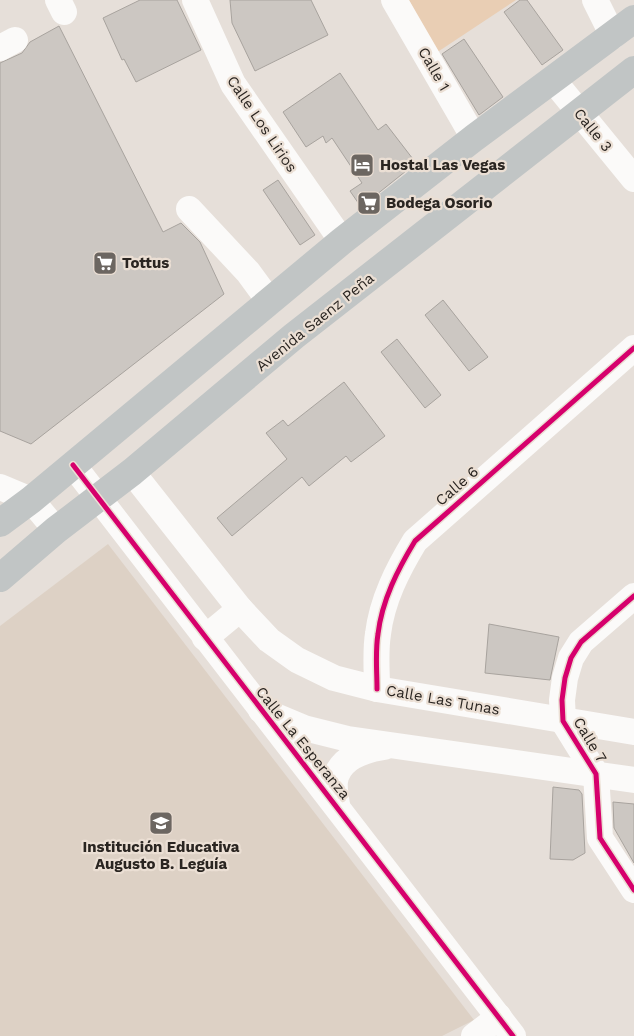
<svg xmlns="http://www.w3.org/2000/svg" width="634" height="1036" font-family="'Work Sans',sans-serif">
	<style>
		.built { fill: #ddd1c5 }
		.green { fill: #e9ceb4 }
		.building { fill: #ccc7c2; stroke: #a8a39e }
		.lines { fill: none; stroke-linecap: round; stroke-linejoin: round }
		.minor { stroke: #fbfaf9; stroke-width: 26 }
		.major { stroke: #c1c5c5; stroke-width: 28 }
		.cycleway-casing { stroke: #ebdfd4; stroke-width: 8 }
		.cycleway { stroke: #d6006c; stroke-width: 5 }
		.labels { text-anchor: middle; stroke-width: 4.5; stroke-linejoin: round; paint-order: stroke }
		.street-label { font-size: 15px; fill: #2a2521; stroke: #ebdfd4 }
		.poi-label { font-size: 15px; font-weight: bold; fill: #2a2521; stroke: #ebdfd4; text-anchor: start }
	</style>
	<rect width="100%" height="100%" fill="#e6dfd9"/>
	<polygon class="built" points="108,544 474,1020 442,1036 0,1036 0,626"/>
	<polygon class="green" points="409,0 516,0 436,53"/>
	<g class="building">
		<polygon points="140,0 177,0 201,50 136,82 124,59 122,60 103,18"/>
		<polygon points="230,0 311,0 328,35 255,71 232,23"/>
		<polygon points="520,0 527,0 563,50 542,65 504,12"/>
		<polygon points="59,26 163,232 181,223 200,242 224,294 31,444 0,431 0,63 22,53 30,42"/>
		<polygon points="464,39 503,97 479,115 442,54"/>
		<polygon points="340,73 378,130 386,124 416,163 361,207 350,191 362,183 332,138 326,143 323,136 306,147 283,112"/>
		<polygon points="278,180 315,235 300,245 263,190"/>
		<polygon points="443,300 488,357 469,371 425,315"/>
		<polygon points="397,339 441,395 425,408 381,352"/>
		<polygon points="344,382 385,436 351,462 346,456 309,486 302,477 232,536 217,518 287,459 266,433 283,420 288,426"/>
		<polygon points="489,624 559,637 550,680 485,673"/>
		<polygon points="553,787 579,790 582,794 585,853 573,860 550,859"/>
		<polygon points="613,802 634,804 634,863 614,828"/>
	</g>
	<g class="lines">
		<g class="minor">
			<polyline points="58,0 64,12"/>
			<polyline points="195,0 233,84 342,241"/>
			<polyline points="394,0 474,138"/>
			<polyline points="595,0 613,36"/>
			<polyline points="0,48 15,40"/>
			<polyline points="553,80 634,179"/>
			<polyline points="189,209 248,272 270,302"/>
			<polyline points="73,465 513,1036"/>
			<polyline points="132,472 240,609 269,640 297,660 334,678 377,689 634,732"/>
			<polyline points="0,487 31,500 56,530"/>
			<polyline points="634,596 581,642 571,658 565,678 562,700 563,721 596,774 600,838 634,890"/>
			<polyline points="205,638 240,609"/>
			<path d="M377,689C377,671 375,652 378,634C382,600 398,569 415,541L634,348"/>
			<polyline points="261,710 304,728 348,739 634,780"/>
			<path d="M337,805C336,798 334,788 335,781C339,757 364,750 384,747"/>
			<polyline points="474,1036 499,1017"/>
		</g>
		<g class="major">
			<polyline points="0,523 31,500 342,241 474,138 634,19"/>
			<polyline points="0,578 56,530 132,472 294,336 634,70"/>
		</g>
		<g class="cycleway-casing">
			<g id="cycleway">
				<polyline points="73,465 513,1036"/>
				<polyline points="634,596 581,642 571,658 565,678 562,700 563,721 596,774 600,838 634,890"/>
				<path d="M377,689C377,671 375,652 378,634C382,600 398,569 415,541L634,348"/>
			</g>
		</g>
		<use href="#cycleway" class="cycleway"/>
	</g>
	<defs>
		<g id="hotel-square" transform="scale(1.25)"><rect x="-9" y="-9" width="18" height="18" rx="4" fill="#6c6661" stroke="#ebdfd4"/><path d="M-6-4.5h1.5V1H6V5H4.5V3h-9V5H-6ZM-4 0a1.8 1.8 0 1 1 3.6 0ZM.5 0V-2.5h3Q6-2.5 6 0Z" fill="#fff"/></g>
		<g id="supermarket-square" transform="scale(1.25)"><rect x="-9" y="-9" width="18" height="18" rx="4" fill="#6c6661" stroke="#ebdfd4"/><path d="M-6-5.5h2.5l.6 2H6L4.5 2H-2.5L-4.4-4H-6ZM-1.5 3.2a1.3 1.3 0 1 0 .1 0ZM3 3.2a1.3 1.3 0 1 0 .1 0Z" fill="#fff"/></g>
		<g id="school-square" transform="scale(1.25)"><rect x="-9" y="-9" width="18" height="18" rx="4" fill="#6c6661" stroke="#ebdfd4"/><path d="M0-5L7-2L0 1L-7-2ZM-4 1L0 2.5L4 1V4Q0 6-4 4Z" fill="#fff"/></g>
	</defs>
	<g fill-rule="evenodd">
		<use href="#hotel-square" x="362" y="165"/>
		<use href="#supermarket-square" x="369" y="203"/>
		<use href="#supermarket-square" x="105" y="263"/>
		<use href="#school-square" x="161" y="823"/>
	</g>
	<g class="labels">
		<g class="street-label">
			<text transform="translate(434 69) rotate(60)" y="5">Calle 1</text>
			<text transform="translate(262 124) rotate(56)" y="5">Calle Los Lirios</text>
			<text transform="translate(593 130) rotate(51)" y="5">Calle 3</text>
			<text transform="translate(315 322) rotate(-39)" y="5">Avenida Saenz Peña</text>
			<text transform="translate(457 486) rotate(-41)" y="5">Calle 6</text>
			<text transform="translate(443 700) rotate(10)" y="5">Calle Las Tunas</text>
			<text transform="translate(590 740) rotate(59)" y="5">Calle 7</text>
			<text transform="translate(303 743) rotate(51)" y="5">Calle La Esperanza</text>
		</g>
		<g class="poi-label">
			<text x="380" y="170">Hostal Las Vegas</text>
			<text x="386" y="208">Bodega Osorio</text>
			<text x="122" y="268">Tottus</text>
			<text x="161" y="852" text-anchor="middle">Institución Educativa<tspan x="161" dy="17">Augusto B. Leguía</tspan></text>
		</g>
	</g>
</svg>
